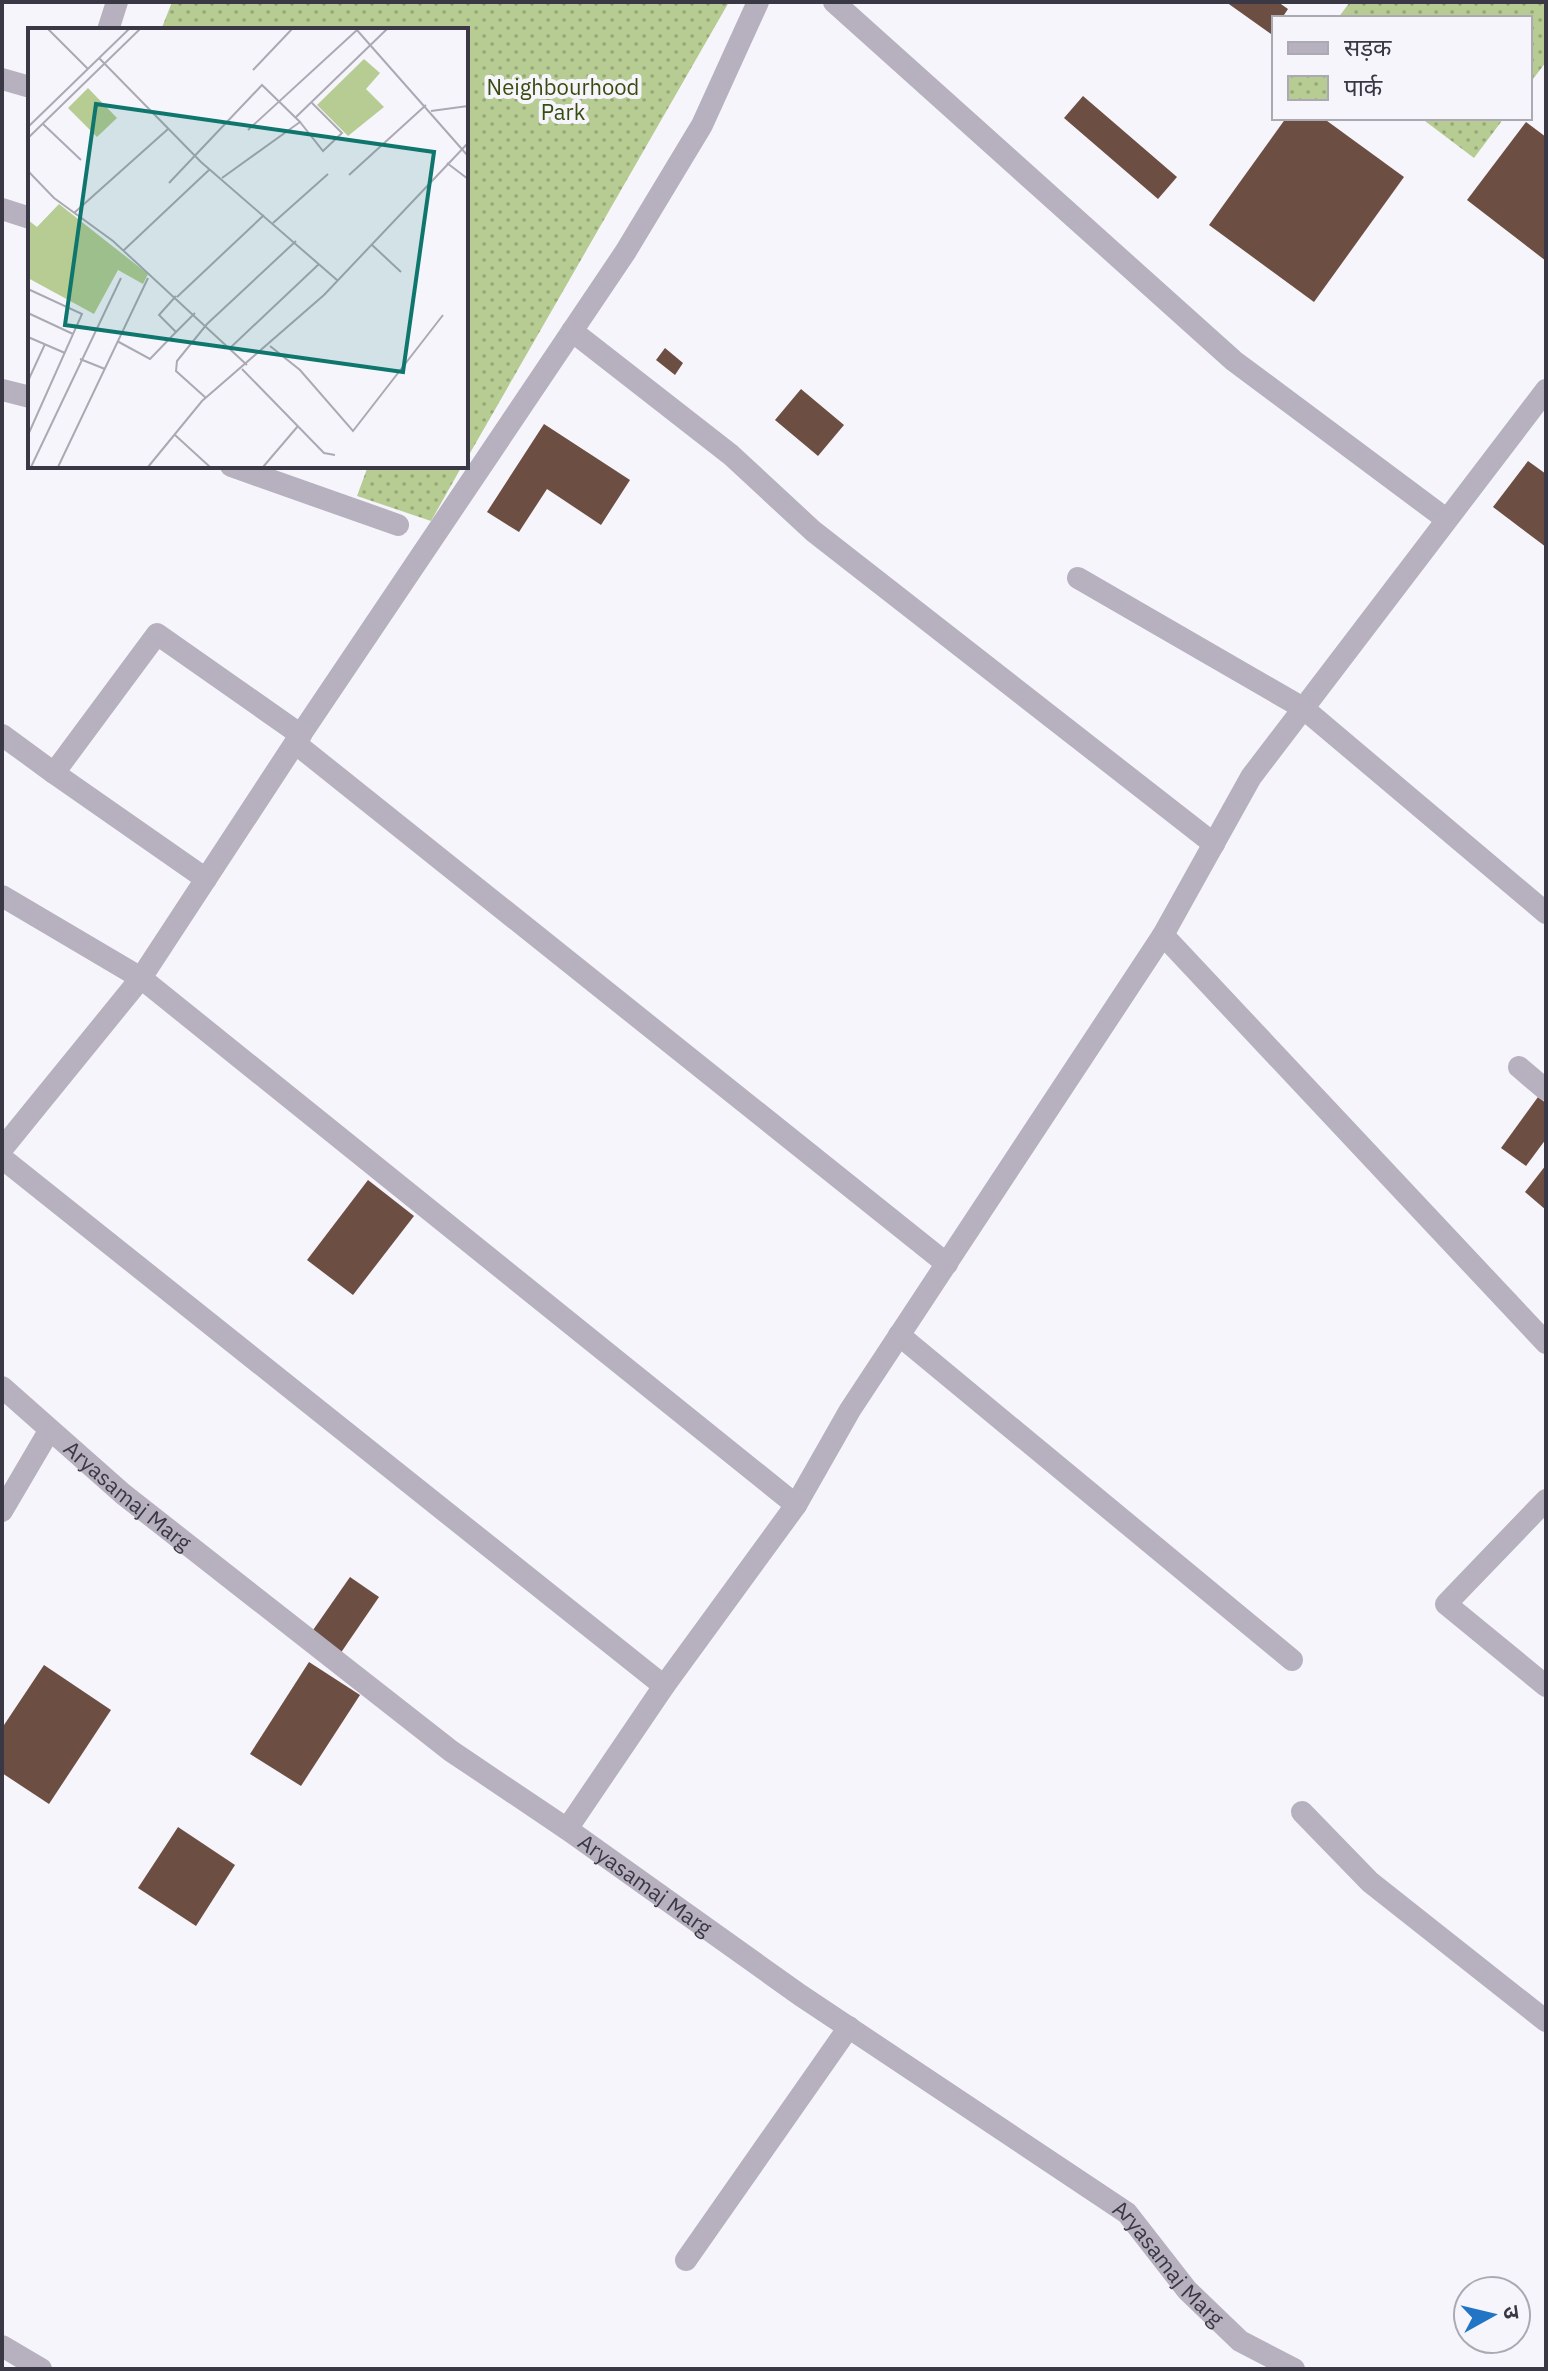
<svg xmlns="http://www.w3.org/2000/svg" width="1548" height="2371" font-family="'IBM Plex Sans','Noto Sans Devanagari',sans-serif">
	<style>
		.park { fill: url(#park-dots) }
		.building { fill: #6d4e42 }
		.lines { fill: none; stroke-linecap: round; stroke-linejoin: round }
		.minor { stroke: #b7b1bf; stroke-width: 22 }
		.labels { text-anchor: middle; stroke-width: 8; stroke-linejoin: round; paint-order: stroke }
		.park-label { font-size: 22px; fill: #394c10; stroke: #f6f5fc }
		.street-label { font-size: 22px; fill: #3a3845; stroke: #f6f5fc }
		.inset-road { fill: none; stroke: #aba9b3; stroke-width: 2 }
		.view { fill: #0f766e; fill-opacity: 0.15; stroke: #0f766e; stroke-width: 4 }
		.inset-edge { fill: none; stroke: #3a3845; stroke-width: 4 }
	</style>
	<defs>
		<pattern id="park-dots" width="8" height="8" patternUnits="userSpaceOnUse" patternTransform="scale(2)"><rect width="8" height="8" fill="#b6cc92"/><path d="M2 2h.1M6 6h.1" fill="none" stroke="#95a779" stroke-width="1.8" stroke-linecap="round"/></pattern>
	</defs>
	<rect width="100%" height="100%" fill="#f6f5fc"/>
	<g class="park">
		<polygon points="172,2 729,2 466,460 466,30 161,30"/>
		<polygon points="1350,2 1546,2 1546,62 1530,83 1530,18 1338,18"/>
		<polygon points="1421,118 1504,118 1474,158"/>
		<polygon points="368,466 462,466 431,521 357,496"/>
	</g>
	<g class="building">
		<polygon points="1226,2 1278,2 1288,9 1282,18 1274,18 1274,29 1271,34"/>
		<polygon points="1083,96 1177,177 1158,199 1064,118"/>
		<polygon points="1286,118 1323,118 1404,177 1314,302 1209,225"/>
		<polygon points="1526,122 1546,137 1546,261 1467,200"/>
		<polygon points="665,348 683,363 675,375 656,360"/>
		<polygon points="801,389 844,425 818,456 775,420"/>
		<polygon points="544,424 630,480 601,525 547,489 519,532 487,512"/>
		<polygon points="1528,461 1546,474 1546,547 1493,507"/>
		<polygon points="1538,1097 1546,1103 1546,1139 1526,1166 1501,1148"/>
		<polygon points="1546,1165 1546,1210 1525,1192"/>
		<polygon points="368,1180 414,1216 353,1295 307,1260"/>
		<polygon points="350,1577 379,1597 340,1654 311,1633"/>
		<polygon points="309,1662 360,1695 301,1786 250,1754"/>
		<polygon points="44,1665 111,1710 49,1804 2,1773 2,1728"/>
		<polygon points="178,1827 235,1865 196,1926 138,1888"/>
	</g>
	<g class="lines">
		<g class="minor">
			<polyline points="834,2 1234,361 1446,519"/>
			<polyline points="108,30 117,2"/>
			<polyline points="2,79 30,87"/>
			<polyline points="2,209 30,218"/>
			<polyline points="572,331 731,455 813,531 1214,844"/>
			<polyline points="2,390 30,397"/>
			<polyline points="231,466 398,525"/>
			<polyline points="1078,578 1303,708 1546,913"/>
			<polyline points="2,735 54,773"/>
			<polyline points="295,743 947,1264"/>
			<polyline points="206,879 54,773 157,634 301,735"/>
			<polyline points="2,896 141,978 796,1505"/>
			<polyline points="1163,935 1546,1343"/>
			<polyline points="1519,1067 1546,1090"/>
			<polyline points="2,1149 141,978 295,743 626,251 702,125 758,2"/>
			<polyline points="2,1158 664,1686"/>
			<polyline points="899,1335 1292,1660"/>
			<path id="s1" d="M2,1387L123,1494L451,1751L567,1829L800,1995L1127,2213L1187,2290L1240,2341L1294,2369"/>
			<polyline points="1546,1500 1446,1604 1546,1686"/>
			<polyline points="2,1511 49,1431"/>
			<polyline points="1302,1812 1370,1882 1546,2021"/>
			<polyline points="567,1829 664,1686 796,1505 850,1410 1163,935 1251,777 1546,390"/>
			<polyline points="686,2260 849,2027"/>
			<polyline points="2,2346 41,2369"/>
		</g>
	</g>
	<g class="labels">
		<g class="park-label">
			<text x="563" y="95">Neighbourhood<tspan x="563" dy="25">Park</tspan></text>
		</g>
		<g class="street-label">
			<text dy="8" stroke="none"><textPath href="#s1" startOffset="166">Aryasamaj Marg</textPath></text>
			<text dy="8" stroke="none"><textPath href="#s1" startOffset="814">Aryasamaj Marg</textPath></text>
			<text dy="8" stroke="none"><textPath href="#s1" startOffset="1462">Aryasamaj Marg</textPath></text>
		</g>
	</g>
	<g transform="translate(28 28)">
		<rect width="440" height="440" fill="#f6f5fc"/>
		<path d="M336,31L352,45L338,61L356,79L320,108L289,77ZM60,60L89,90L69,109L40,80ZM31,176L120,246L115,256L90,242L66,286L0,250V192L9,199Z" fill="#b6cc92"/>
		<path class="inset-road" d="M20,1L60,41M328,1L440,128M71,30L173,134L309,252M225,42L264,1M403,83L440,78M267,90L359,1M272,94L295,123L314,105L283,74M15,96L53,132M0,99L101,1M220,102L329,2M0,110L112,1M419,135L440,151M0,143L26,170L85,213L219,337M321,147L398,77M141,155L234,57L272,94L194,150M46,185L140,101M245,195L300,146M343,216L373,244M96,222L182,141M0,261L54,286L0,407M148,268L131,287L148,304L167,285M149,269L236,187M0,285L45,306M0,309L37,325M89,313L122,331L148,304M242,318L272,342L325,403L415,287M202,320L291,236M52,331L77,341M214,341L296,425L307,427M0,353L17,316M178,370L148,343L149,333L179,296L268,213M147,407L182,439M3,439L93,250M30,439L120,250M120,439L174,373L296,267L440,115M235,439L270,398"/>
		<path class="view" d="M68,76L406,124L375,344L37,297Z"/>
		<rect width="440" height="440" class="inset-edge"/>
	</g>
	<rect width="1548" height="2371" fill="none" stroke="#3a3845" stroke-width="8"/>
	<rect x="1272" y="16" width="260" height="104" fill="#f6f5fc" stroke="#aba9b3" stroke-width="2"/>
	<rect x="1288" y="42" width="40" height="12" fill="#b7b1bf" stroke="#aba9b3" stroke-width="2"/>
	<text x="1344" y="56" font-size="24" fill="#3a3845">सड़क</text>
	<rect x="1288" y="76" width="40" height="24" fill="url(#park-dots)" stroke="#aba9b3" stroke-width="2"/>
	<text x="1344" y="96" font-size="24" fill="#3a3845">पार्क</text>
	<g transform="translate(1492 2315) rotate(82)"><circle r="38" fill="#f6f5fc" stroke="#aba9b3" stroke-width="2"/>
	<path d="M0-6L14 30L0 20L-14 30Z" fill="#2275c4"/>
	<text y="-12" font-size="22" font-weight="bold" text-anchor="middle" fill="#3a3845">उ</text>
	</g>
</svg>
